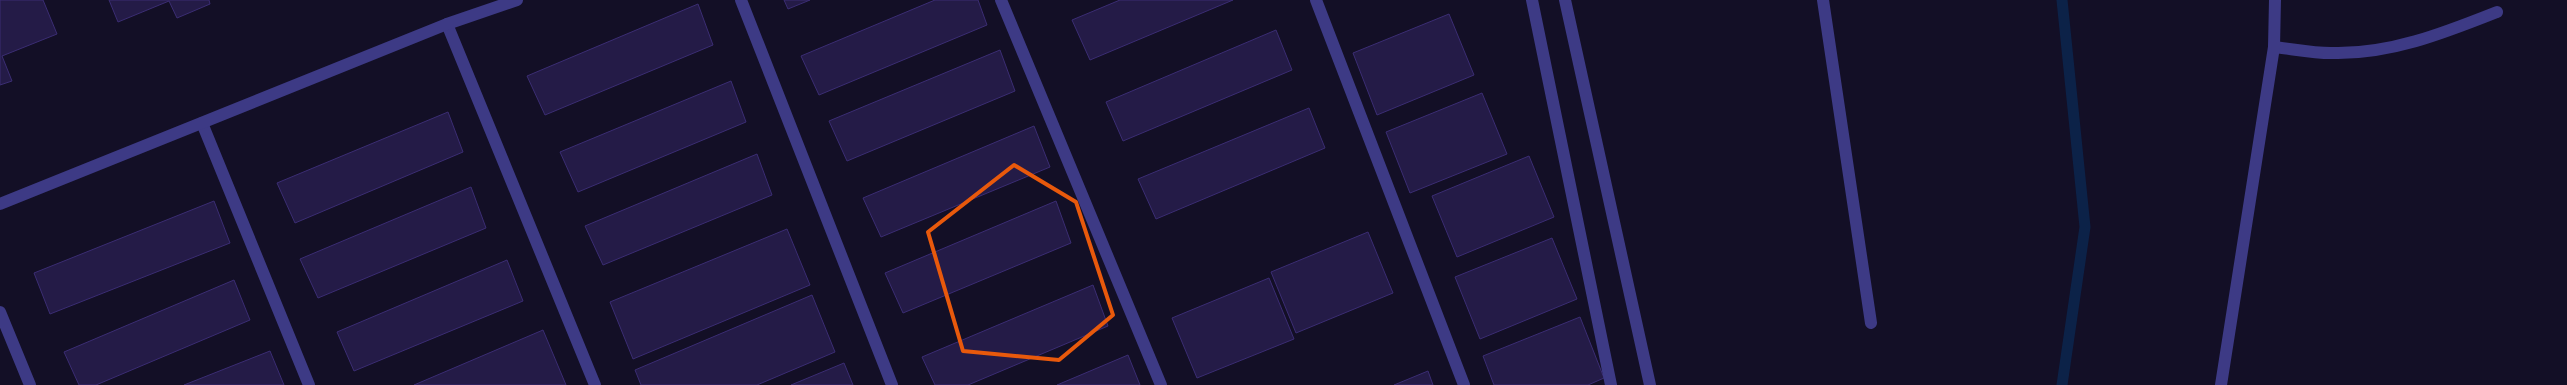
<svg xmlns="http://www.w3.org/2000/svg" width="2567" height="385" font-family="'Fira Sans',sans-serif">
	<style>
		.lines { fill: none; stroke-linecap: round; stroke-linejoin: round }
		.stream { stroke: #0c2248; stroke-width: 11 }
		.building { fill: #241b47; stroke: #3b2d73 }
		.minor { stroke: #3d3a85; stroke-width: 12 }
		.tertiary { stroke: #3d3a85; stroke-width: 12 }
		.marked { fill: none; stroke: #e8590c; stroke-width: 4; stroke-linejoin: round }
	</style>
	<rect width="100%" height="100%" fill="#130f26"/>
	<g class="lines">
		<polyline class="stream" points="2062,0 2085,227 2062,385"/>
	</g>
	<g class="building">
		<polygon points="0,0 43,0 57,34 2,56 12,81 0,85"/>
		<polygon points="109,0 209,0 210,4 177,18 169,1 118,22"/>
		<polygon points="784,0 810,0 788,9"/>
		<polygon points="935,0 978,0 987,25 819,95 801,56"/>
		<polygon points="1120,0 1233,0 1090,60 1072,20"/>
		<polygon points="698,4 713,45 545,115 527,76"/>
		<polygon points="1449,14 1474,75 1377,115 1353,53"/>
		<polygon points="1276,30 1292,70 1123,141 1106,102"/>
		<polygon points="1000,50 1015,91 847,161 829,121"/>
		<polygon points="731,81 746,122 578,192 560,152"/>
		<polygon points="1482,93 1507,154 1410,193 1386,132"/>
		<polygon points="1309,108 1325,148 1156,219 1138,179"/>
		<polygon points="448,112 463,152 295,223 277,183"/>
		<polygon points="1034,126 1050,167 881,237 863,198"/>
		<polygon points="757,154 772,195 603,265 585,226"/>
		<polygon points="1529,156 1554,217 1457,257 1432,196"/>
		<polygon points="471,187 486,228 318,298 300,259"/>
		<polygon points="214,201 230,243 50,314 34,273"/>
		<polygon points="1056,201 1071,243 903,313 885,273"/>
		<polygon points="787,229 810,285 633,359 610,302"/>
		<polygon points="1368,232 1393,293 1296,333 1271,272"/>
		<polygon points="1552,238 1577,299 1480,339 1455,277"/>
		<polygon points="507,260 523,301 354,371 337,332"/>
		<polygon points="1269,278 1294,339 1197,378 1172,318"/>
		<polygon points="234,280 250,320 96,385 79,385 64,352"/>
		<polygon points="1093,285 1108,326 968,385 935,385 922,357"/>
		<polygon points="812,295 835,352 757,385 641,385 635,370"/>
		<polygon points="1580,317 1604,378 1588,385 1494,385 1483,356"/>
		<polygon points="543,330 566,385 414,385"/>
		<polygon points="270,351 284,385 184,385"/>
		<polygon points="1128,355 1140,385 1057,385"/>
		<polygon points="844,363 853,385 791,385"/>
		<polygon points="1428,371 1433,385 1394,385"/>
	</g>
	<g class="lines">
		<g class="minor">
			<polyline points="741,0 892,385"/>
			<polyline points="1001,0 1161,385"/>
			<polyline points="1316,0 1464,385"/>
			<polyline points="1532,0 1611,385"/>
			<polyline points="1823,0 1871,323"/>
			<polyline points="447,24 595,385"/>
			<path d="M2274,47C2293,49 2312,53 2331,53C2389,55 2444,33 2497,12"/>
			<polyline points="202,123 309,385"/>
			<polyline points="0,204 447,24 517,0"/>
			<polyline points="0,312 30,385"/>
			<polyline points="2221,385 2274,47 2275,0"/>
		</g>
		<polyline class="tertiary" points="1565,0 1650,385"/>
	</g>
	<path class="marked" d="M1014,165L1076,202L1113,315L1059,360L963,351L928,232Z"/>
</svg>
